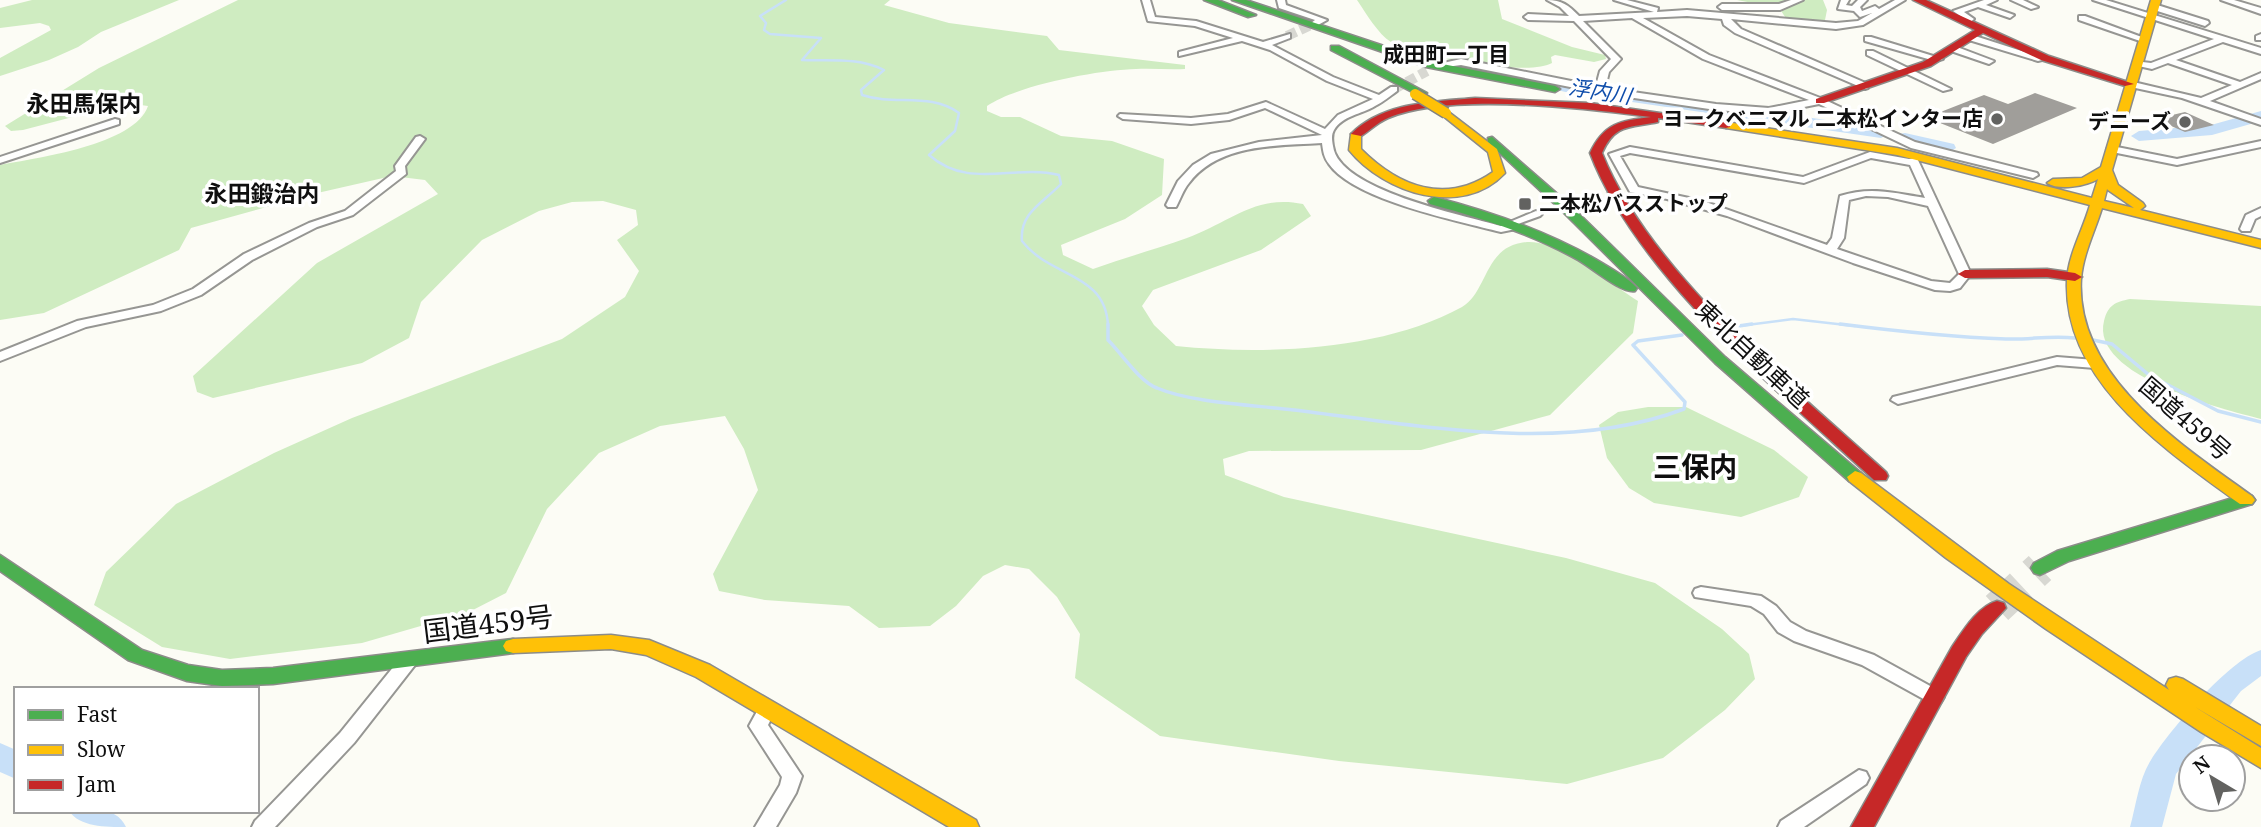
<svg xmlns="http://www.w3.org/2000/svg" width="2261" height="827" font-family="'Noto Serif','Noto Sans JP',serif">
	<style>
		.forest { fill: #cfecc1 }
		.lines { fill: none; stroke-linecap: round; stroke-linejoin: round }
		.stream-far1 { stroke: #c8e0f8; stroke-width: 2.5 }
		.stream { stroke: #c8e0f8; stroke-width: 3.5 }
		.river { fill: #c8e0f8; fill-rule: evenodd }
		.building { fill: #a09e9a }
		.street-tunnel-far1 { stroke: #d8d8d2; stroke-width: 10; stroke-dasharray: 10 4.5; stroke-linecap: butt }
		.street-tunnel { stroke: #d8d8d2; stroke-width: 11; stroke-dasharray: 11 6; stroke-linecap: butt }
		.highway-tunnel { stroke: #d8d8d2; stroke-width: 33; stroke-dasharray: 33 17; stroke-linecap: butt }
		.street-casing { stroke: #969693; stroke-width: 4 }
		.fast-casing { stroke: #8c8c89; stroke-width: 3 }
		.slow-casing { stroke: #8c8c89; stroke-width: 3 }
		.jam-casing { stroke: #8c8c89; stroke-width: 3 }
		.street { fill: #fffffe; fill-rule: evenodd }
		.fast { fill: #4caf50; fill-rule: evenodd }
		.slow { fill: #ffc107; fill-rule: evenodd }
		.jam { fill: #c62828; fill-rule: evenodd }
		.slow-bridge-casing { stroke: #838380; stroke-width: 13; stroke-linecap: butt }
		.slow-bridge { stroke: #ffc107; stroke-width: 10 }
		.poi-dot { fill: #626260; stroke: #fff; stroke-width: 2.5 }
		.labels { text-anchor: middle; stroke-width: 7; stroke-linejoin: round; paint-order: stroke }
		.far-neighbourhood-label { font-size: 21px; font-weight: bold; fill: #0f0f0f; stroke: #fff }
		.far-water-label { font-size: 21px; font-style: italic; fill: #0f4dab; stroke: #fff }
		.far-poi-label { font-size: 21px; font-weight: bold; fill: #0f0f0f; stroke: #fff; text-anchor: end }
		.far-quarter-label { font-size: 23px; font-weight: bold; fill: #0f0f0f; stroke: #fff }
		.street-label { font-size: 24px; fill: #0f0f0f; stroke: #fff }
		.quarter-label { font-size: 28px; font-weight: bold; fill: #0f0f0f; stroke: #fff }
		.near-street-label { font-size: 28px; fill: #0f0f0f; stroke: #fff }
	</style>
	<rect width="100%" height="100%" fill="#fcfcf5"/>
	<g class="forest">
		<polygon points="32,0 179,0 101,32 78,47 49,60 0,76 0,58 51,30 49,26 40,23 0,28 0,8"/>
		<path d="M238,0H890L884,5L949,23L1047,36L1059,50L1185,65V69C1169,70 1152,68 1136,69C1098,70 1018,85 987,106V111L1001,117H1020L1061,136L1112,141L1164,159L1162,195L1125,219L1061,245L1063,255L1093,269C1124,258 1156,249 1187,238C1229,223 1255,194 1303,204L1311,216L1261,250L1153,290L1142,306L1154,325L1176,346C1265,355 1382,351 1462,307C1488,292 1484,245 1527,242C1560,240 1609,283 1638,301L1633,333L1550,415L1421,450L1249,451L1223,459L1225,475L1284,497L1566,558L1655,583L1722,629L1749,654L1755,679L1725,710L1663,758L1567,784L1339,761L1160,736L1075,678L1080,634L1057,597L1029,569L1005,565L983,576L956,606L930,626L879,628L849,606L765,600L719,591L713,574L758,490L744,449L725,416L660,426L599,453L547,509L506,593L469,612L362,643L230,659L162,647L94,605L106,572L176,504L274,453L352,418L562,339L625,297L639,271L617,240L638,225L636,210L603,201L572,202L539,211L482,240L421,302L409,338L362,363L213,398L197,392L193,376L317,263L438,194L425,180L392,176L313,194L191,228L179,250L44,313L0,320V165C36,158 135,145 148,106L126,103L23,130L11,131L5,126L99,68Z"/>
		<path d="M1357,0H1498L1502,19L1572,47L1605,55L1606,59L1594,62L1555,55L1551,57L1552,63C1529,77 1414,57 1391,42C1378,34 1366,13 1357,0Z"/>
		<path d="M1737,0H1823L1827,10L1825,20C1816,23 1794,24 1786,18C1783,15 1782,11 1779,8Z"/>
		<path d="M2130,299L2261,306V419C2223,409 2090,376 2104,321C2108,305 2115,302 2130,299Z"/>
		<polygon points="1648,407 1686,407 1774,450 1808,477 1799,497 1741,517 1654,503 1629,488 1607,458 1599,425 1618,412"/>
	</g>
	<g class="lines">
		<g class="stream-far1">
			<path d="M786,0L760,16L766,23L764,30L770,34L821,38L802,60C830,61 858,57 884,70L861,90L862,95C895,106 930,92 959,113L955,131L929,155C969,190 1012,164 1059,175L1061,184C1044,202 1019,213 1022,241C1050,278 1106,272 1108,326"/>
			<polyline points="1739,326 1793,319 1855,326"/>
		</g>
		<g class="stream">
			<path d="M1108,324V340C1122,354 1139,381 1157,388C1192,403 1254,405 1294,410C1419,425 1562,455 1684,409L1685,402L1633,345L1638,341L1682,335"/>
			<path d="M1840,324C1895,331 1950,337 2006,339C2030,340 2049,335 2075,338"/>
			<polyline points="1732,327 1752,324"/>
			<polyline points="2093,340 2112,344 2149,375 2218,411 2261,422"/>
		</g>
		<g class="river">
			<polygon points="1466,61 1570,83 1881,128 1889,133 1881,138 1570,93 1461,68 1461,62"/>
			<polygon points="2261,111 2261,121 2212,135 2139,141 2131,136 2139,131 2211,125"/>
			<polygon points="1905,133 1954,144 1956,148 1948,153 1899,142 1899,134"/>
			<path d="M2261,650V676L2241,691L2176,774L2162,827H2130C2136,806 2139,778 2151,760C2171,729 2228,661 2261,650Z"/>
			<polygon points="0,743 16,750 16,779 0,772"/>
			<path d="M69,811C91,811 116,805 126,827C105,827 80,827 69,811Z"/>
		</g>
	</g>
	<g class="building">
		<polygon points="2035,93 2077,108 1993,144 1935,121 1946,117 1938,113 1984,95 2008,104"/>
		<polygon points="2185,112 2214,125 2185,132 2155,119"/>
	</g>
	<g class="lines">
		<g class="street-tunnel-far1">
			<polyline points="1287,36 1315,23"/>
			<polyline points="1394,89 1427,71"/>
		</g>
		<polyline class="street-tunnel" points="1557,208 1623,194"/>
		<polyline class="highway-tunnel" points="1997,608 2040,568"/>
		<g class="street-casing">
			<g id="street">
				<path d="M1142,0H1150L1155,17L1196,21L1263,42L1290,34V38L1272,45L1333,77L1379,95L1391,87H1397V91C1390,96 1383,102 1375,106C1362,114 1342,116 1334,130C1331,135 1332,140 1333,146C1338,190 1463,215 1501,226L1512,224L1518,227L1516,229L1501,232C1458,221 1354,200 1329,164C1324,158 1323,151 1322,143C1278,146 1219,143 1189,183C1183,190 1180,200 1176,207H1168L1166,205L1178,181L1193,165L1211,154L1259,142L1322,135L1265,108L1229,120L1191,124L1123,119L1118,116L1120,114L1191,118L1228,114L1266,102L1325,129L1338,115L1373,99L1327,81L1270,50L1242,41L1179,56V52L1233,38L1195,26L1148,21Z"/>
				<polygon points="1277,0 1285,0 1286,5 1327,20 1318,25 1312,25 1311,23 1315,20 1279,8"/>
				<path d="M1547,0C1562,0 1568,5 1579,16L1654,12L1614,0H1627L1658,8L1657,12L1687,10L1836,23L1858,21L1872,13L1860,17L1854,11L1838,9L1841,0H1849L1846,5L1852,6L1858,0H1867L1860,7L1862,11L1875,6L1879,9L1895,0H1905L1863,25L1836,29L1731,19L1741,29L1868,84V88L1865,89L1735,33L1724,25L1722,19L1687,16L1643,18L1709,55L1823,99L1915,142L2037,173L2038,175L2033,178L1911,148L1819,104L1769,114L1716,110L1600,93L1461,65L1439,68L1434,65L1461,59L1596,86L1600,71L1611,59L1574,21L1528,20L1524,17L1528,14L1569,16L1560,7ZM1632,18L1703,59L1809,100L1769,108L1716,104L1605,88L1609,72L1621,59L1583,21Z"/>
				<polygon points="1791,0 1803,0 1780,10 1722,10 1718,7 1722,4 1779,4"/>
				<polygon points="1984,0 1997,0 1986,5 2014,15 2010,18 1978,7 1964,12 1974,19 1967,25 1963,22 1965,19 1953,11"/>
				<polygon points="2011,0 2023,0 2038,7 2031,9"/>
				<polygon points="2093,0 2106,0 2261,48 2261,54 2223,42 2176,60 2240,82 2261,73 2261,79 2210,101 2261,119 2261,125 2182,98 2126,86 2126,82 2129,81 2201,98 2232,85 2168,63 2152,69 2134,65 2134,61 2151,63 2214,39"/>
				<polygon points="2221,0 2234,0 2261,8 2261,14"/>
				<polygon points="2154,4 2208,21 2209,23 2205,26 2151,9 2150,7"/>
				<polygon points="2079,16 2085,16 2147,39 2140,41 2079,20"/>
				<polygon points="2261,34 2261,40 2256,40 2256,36"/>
				<polygon points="1969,36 1975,36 2046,59 2038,61 1969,40"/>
				<polygon points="1865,37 1871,37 1943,59 1935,61 1865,41"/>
				<polygon points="1951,47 1957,47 1994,61 1989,64 1951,51"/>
				<polygon points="1867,51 1873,51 1951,89 1943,91 1867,55"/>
				<polygon points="115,119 119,120 119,124 0,163 0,157"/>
				<polygon points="420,136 425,139 405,166 406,174 353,215 317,227 252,260 201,295 161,311 86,327 0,361 0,352 77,321 153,305 193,289 244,254 309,223 345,211 396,171 395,166 416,137"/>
				<polygon points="2261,141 2261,147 2177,165 2112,152 2107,149 2112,146 2177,159"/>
				<path d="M1630,147L1803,177L1870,152L1909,159L1917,158L1971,274L1960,288L1950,291L1935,290L1853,263L1727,216L1667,199L1630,192L1609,154ZM1630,153L1804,183L1871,158L1910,165L1925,198C1895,193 1870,186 1840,196L1832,238L1827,245L1703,201L1638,187L1620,156ZM1866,196L1888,197L1928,206L1959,274L1950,283L1931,281L1837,249L1844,238L1849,200Z"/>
				<polygon points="2261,208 2261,216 2255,219 2250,231 2242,231 2240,229 2246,215"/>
				<polygon points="1536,211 1542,214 1540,216 1518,224 1512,221"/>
				<polygon points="2057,357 2095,360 2102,364 2095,368 2057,365 1898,404 1891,400 1893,397"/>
				<polygon points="1701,587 1761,596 1776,606 1790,622 1806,631 1874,655 1941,692 1944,697 1941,702 1935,704 1929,702 1862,665 1794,641 1778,632 1764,614 1751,606 1695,597 1693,593 1695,589"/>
				<polygon points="409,653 415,655 418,660 415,665 354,743 275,827 252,827 255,821 340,733 403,655"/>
				<polygon points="767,702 773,704 776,709 768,725 802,776 796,793 776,827 755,827 780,785 782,777 749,726 761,704"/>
				<polygon points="1859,770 1866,772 1869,778 1866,784 1804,827 1778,827 1781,821"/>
			</g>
		</g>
		<g class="fast-casing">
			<g id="fast">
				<polygon points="1204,0 1218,0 1256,15 1248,17"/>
				<polygon points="1232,0 1246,0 1432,62 1555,86 1560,89 1555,92 1426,67"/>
				<polygon points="1331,46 1339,46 1427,93 1418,95 1331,50"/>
				<polygon points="1492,137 1570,205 1725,357 1861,473 1863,477 1861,481 1849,481 1715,363 1562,211 1488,142 1488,138"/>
				<path d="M1434,197C1492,212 1550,232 1602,263C1613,270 1628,278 1637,288L1635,291C1622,294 1592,268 1578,260C1532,234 1481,218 1430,204L1428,201Z"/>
				<polygon points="2246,494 2252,496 2255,500 2252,504 2069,561 2040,575 2034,573 2031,568 2034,563 2057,551"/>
				<polygon points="0,555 142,650 188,665 222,670 273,668 513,639 520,641 523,646 520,651 513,653 273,684 222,686 187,681 128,660 0,571"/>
			</g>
		</g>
		<g class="slow-casing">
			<g id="slow">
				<path d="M2151,0H2161L2112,170L2118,185L2143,203L2145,206L2140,210L2261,240V248L2102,208C2095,231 2083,254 2081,279C2075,377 2182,445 2252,496L2255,500L2252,504H2240C2168,451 2063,383 2067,281C2068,255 2083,230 2090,205L1897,155L1726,128L1720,125L1726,122L1897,148L2092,198L2098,179C2086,186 2059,191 2047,183L2053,179L2082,178L2101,167ZM2107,189L2108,190L2134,208L2104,201Z"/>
				<path d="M1446,110L1497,149L1505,173C1462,219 1384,193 1349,150L1351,134L1361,132V149C1399,187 1446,205 1493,172L1488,152L1442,115L1440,113Z"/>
				<polygon points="1855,471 1861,473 2009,584 2169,690 2166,685 2169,679 2176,677 2183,679 2261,726 2261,746 2195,707 2261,748 2261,768 2201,732 2046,629 1946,558 1849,481 1847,477"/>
				<polygon points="611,635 649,640 710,665 976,820 979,827 949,827 696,677 646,655 611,649 513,653 506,651 503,646 506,641 513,639"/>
			</g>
		</g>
		<g class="jam-casing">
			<g id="jam">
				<polygon points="1913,0 1926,0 2049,56 2134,84 2125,86 2041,60 1983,33 1931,66 1824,103 1816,103 1816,99 1923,62 1975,30"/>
				<path d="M1475,98L1590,103L1730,123V127L1726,128L1658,118V122C1631,128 1615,123 1602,153C1649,271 1792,387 1886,472L1888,476L1886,480H1874C1780,393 1636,274 1590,153C1604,123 1620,121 1651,117C1584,108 1449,92 1388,118C1378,122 1369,131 1361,136L1351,134C1383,102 1433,102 1475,98Z"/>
				<polygon points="2047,269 2075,273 2082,277 2075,281 2047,277 1965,278 1958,274 1965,270"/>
				<path d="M1997,601L2004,603L2006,608L1982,634L1966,657L1874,827H1851L1952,647C1963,631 1977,607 1997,601Z"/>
			</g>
		</g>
		<use href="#street" class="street"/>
		<use href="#fast" class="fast"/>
		<use href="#slow" class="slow"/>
		<use href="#jam" class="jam"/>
		<g class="slow-bridge-casing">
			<polyline id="slow-bridge" points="1415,94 1446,113"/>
		</g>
		<use href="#slow-bridge" class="slow-bridge"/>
	</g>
	<g class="poi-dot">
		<circle cx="1997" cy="119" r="7"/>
		<circle cx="2185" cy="122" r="7"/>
		<rect x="1518" y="197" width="14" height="14" rx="3.5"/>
	</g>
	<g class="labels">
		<g class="far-neighbourhood-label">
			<text x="1446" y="62">成田町一丁目</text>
		</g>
		<g class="far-water-label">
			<text transform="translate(1600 92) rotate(9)" y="7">浮内川</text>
		</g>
		<g class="far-poi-label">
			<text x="1983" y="126">ヨークベニマル 二本松インター店</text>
			<text x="2171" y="129">デニーズ</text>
			<text x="1539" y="211" text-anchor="start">二本松バスストップ</text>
		</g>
		<g class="far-quarter-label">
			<text x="84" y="112">永田馬保内</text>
			<text x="262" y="202">永田鍛治内</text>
		</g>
		<g class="street-label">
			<text transform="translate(1752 355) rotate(43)" y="8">東北自動車道</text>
			<text transform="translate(2185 419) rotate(41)" y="8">国道459号</text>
		</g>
		<g class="quarter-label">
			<text x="1695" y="477">三保内</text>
		</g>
		<g class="near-street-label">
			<text transform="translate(488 624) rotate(-7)" y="10">国道459号</text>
		</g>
	</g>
	<rect x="14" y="687" width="245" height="126" fill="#ffffff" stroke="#9f9f9f" stroke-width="2"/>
	<rect x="28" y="710" width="35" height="10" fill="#4caf50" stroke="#9f9f9f" stroke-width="2"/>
	<text x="77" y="722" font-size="21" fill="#0f0f0f">Fast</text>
	<rect x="28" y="745" width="35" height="10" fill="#ffc107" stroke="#9f9f9f" stroke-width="2"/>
	<text x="77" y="757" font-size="21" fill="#0f0f0f">Slow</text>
	<rect x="28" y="780" width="35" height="10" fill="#c62828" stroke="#9f9f9f" stroke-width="2"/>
	<text x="77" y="792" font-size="21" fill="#0f0f0f">Jam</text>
	<g transform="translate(2212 778) rotate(322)"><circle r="33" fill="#ffffff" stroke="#9f9f9f" stroke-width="2"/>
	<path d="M0-5L12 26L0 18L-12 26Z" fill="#626260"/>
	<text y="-10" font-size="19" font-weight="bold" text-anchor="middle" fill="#0f0f0f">N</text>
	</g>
</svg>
